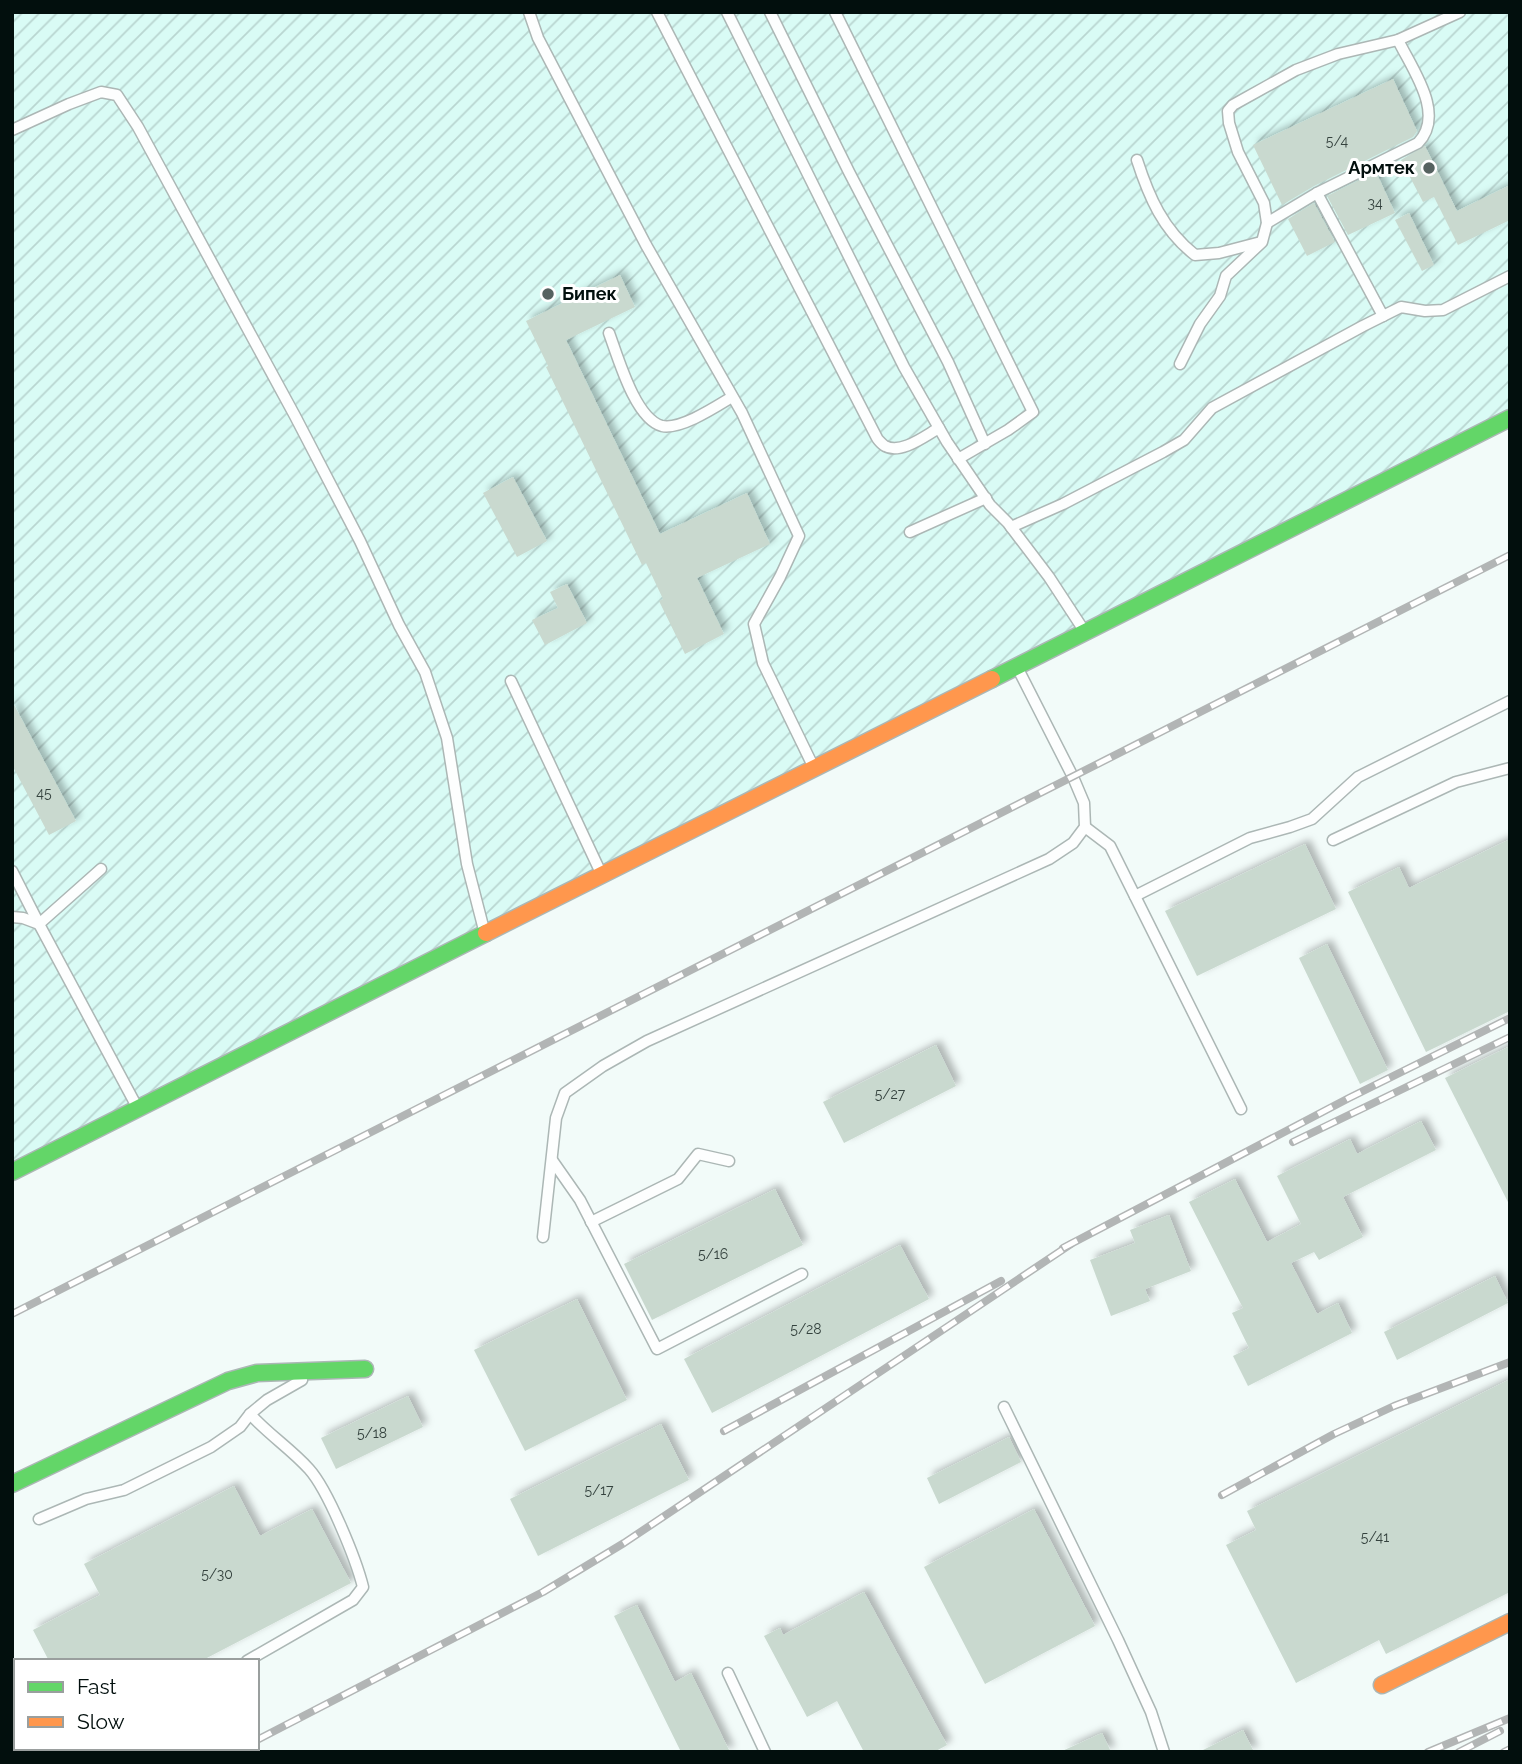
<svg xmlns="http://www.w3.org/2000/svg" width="1522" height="1764" font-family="Raleway,sans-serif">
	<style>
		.industrial { fill: url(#industrial-furrows) }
		.building { fill: #c9d9cf; filter: url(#shadow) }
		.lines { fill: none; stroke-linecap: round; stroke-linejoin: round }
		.lane-casing { stroke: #acb7b5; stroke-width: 13 }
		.fast-casing { stroke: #acb7b5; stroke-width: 19 }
		.slow-casing { stroke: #acb7b5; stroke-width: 19 }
		.lane { stroke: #fdfefe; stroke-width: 10 }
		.fast { stroke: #63d668; stroke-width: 16 }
		.slow { stroke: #ff974d; stroke-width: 16 }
		.rail-casing { stroke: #b2b5b5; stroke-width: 8 }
		.rail { stroke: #fff; stroke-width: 5; stroke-dasharray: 16; stroke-linecap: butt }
		.poi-dot { fill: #566260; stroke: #fff; stroke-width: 2.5 }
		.labels { text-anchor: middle; stroke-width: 6; stroke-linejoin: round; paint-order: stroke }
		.number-label { font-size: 14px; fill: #34423e }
		.poi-label { font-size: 18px; font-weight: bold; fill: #020f0d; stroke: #fff; text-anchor: end }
	</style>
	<defs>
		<pattern id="industrial-furrows" width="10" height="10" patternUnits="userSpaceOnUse" patternTransform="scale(1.75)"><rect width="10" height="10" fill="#d9fbf5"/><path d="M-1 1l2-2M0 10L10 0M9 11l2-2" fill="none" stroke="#b9d6d1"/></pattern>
		<filter id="shadow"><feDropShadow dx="5" dy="-5" stdDeviation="3.5" flood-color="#0004"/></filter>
	</defs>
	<rect width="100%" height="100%" fill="#f2fbf9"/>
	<polygon class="industrial" points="12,12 1510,12 1510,419 12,1173"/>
	<g class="building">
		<polygon points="1393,79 1417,131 1413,137 1314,186 1282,205 1253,145"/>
		<polygon points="1425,146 1457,211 1510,185 1510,220 1458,245 1434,197 1423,202 1401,160"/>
		<polygon points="1376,172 1395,213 1348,235 1327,196"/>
		<polygon points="1314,203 1335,242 1307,256 1288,219"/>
		<polygon points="1409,213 1434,265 1422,271 1395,220"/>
		<polygon points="620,275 635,307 566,340 660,534 747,493 770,544 697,578 724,634 685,654 659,601 663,599 646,563 642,565 546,367 548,366 526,321"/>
		<polygon points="513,477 547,541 517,557 483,493"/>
		<polygon points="567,584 587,623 545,645 532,620 558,608 550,592"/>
		<polygon points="12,701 76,821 49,835 12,765"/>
		<polygon points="1510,839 1510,1011 1426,1052 1348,892 1399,867 1409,888"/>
		<polygon points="1305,844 1336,909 1197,976 1165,911"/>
		<polygon points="1327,944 1388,1070 1360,1084 1299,958"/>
		<polygon points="936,1045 956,1086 844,1143 823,1102"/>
		<polygon points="1510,1046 1510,1206 1445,1078"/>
		<polygon points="1421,1121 1436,1150 1343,1197 1363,1237 1319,1260 1314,1252 1291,1263 1317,1314 1338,1303 1352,1333 1248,1386 1233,1356 1249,1348 1232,1313 1243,1308 1189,1202 1235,1179 1267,1242 1301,1224 1277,1176 1350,1139 1357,1154"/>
		<polygon points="775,1189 803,1245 652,1320 624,1264"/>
		<polygon points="1169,1215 1191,1271 1145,1289 1150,1301 1111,1316 1090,1260 1135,1243 1130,1230"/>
		<polygon points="900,1245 929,1299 712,1413 684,1359"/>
		<polygon points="1495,1276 1508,1303 1397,1360 1384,1332"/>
		<polygon points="577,1299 627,1400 525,1451 474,1350"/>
		<polygon points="1510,1379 1510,1592 1386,1654 1379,1640 1296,1683 1226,1545 1256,1530 1247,1511"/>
		<polygon points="408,1396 423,1427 336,1469 321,1438"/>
		<polygon points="661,1424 689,1480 538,1556 510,1499"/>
		<polygon points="1009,1437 1021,1462 939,1504 927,1478"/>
		<polygon points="234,1486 260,1536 312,1509 351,1583 201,1661 49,1661 33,1630 100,1595 84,1564"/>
		<polygon points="1034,1509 1095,1626 985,1684 924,1567"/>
		<polygon points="864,1592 947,1745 934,1752 864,1752 837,1701 807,1717 764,1636 780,1628 783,1635"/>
		<polygon points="637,1605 675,1682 691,1673 730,1752 681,1752 614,1616"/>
		<polygon points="1243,1730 1254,1752 1199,1752"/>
		<polygon points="1102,1733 1111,1752 1060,1752"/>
	</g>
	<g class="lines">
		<g class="lane-casing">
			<g id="lane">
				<polyline points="529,12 538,38 646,245 742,413 799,536 780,577 754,624 763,663 813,766"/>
				<path d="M657,12L877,438C877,439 884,446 885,446C901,455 926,435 939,428"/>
				<polyline points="727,12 904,367 947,442 990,505 1008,523 1049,577 1083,629"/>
				<polyline points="770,12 849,172 948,362 985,444"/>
				<polyline points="835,12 1033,412 1008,430 958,459"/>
				<polyline points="12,130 69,104 101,92 117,95 138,127 295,416 360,541 399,625 425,672 447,738 467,864 484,930"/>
				<path d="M1137,160C1149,197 1163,230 1195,255L1219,253L1261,242"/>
				<polyline points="1317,193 1383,316"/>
				<path d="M1267,223L1317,193L1418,143C1446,114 1412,69 1398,40"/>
				<path d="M609,333C618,357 635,419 662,426C681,430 717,406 732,397"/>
				<polyline points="1180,364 1200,324 1220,296 1226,276 1262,242 1267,223 1264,203 1238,152 1229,123 1228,111 1233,105 1296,70 1338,54 1398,40 1460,12"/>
				<polyline points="1011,527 1063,504 1163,452 1184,440 1212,408 1363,326 1401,307 1425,311 1443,310 1510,276"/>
				<polyline points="910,532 986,498"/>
				<polyline points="511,681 600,871"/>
				<polyline points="1085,827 1110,846 1241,1109"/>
				<polyline points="1333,840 1456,782 1510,768"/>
				<polyline points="101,869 39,924 136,1105"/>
				<polyline points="12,871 39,924 23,918 12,917"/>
				<polyline points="1135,896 1250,838 1290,827 1312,819 1358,777 1510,701"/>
				<polyline points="552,1160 580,1200 657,1349 802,1274"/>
				<polyline points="591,1222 678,1179 698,1154 729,1161"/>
				<polyline points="543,1237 556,1118 565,1093 603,1066 647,1041 1049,859 1073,843 1085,827 1084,803 1073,777 1017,667"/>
				<polyline points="1004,1407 1118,1640 1151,1712 1164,1752"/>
				<polyline points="39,1519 86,1499 124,1490 211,1447 240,1427 250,1414 267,1400 302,1380"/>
				<path d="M247,1661L353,1600L363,1587C356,1559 328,1490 309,1469C291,1449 268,1434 250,1414"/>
				<polyline points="728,1673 765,1752"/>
				<polyline points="12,1733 16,1735"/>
				<polyline points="38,1748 44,1752"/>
			</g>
		</g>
		<g class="fast-casing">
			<g id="fast">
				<polyline points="992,679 1510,418"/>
				<polyline points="12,1172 486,933"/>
				<polyline points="12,1484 228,1381 257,1373 365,1369"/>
			</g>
		</g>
		<g class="slow-casing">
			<g id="slow">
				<polyline points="486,933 992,679"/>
				<polyline points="1382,1685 1510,1622"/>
			</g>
		</g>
		<use href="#lane" class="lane"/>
		<use href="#fast" class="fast"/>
		<use href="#slow" class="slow"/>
		<g class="rail-casing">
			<g id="rail">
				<polyline points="1293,1142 1510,1037"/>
				<polyline points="1063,1248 1349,1098 1510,1018"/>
				<polyline points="12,1314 1510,555"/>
				<polyline points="724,1431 1001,1281"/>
				<polyline points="1222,1495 1334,1434 1394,1406 1510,1362"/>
				<polyline points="257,1740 543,1592 624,1543 1071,1244"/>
				<polyline points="1428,1752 1510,1718"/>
				<polyline points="1459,1752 1500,1731"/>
				<polyline points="1504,1752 1510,1749"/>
			</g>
		</g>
		<use href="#rail" class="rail"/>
	</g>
	<g class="poi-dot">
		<circle cx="1429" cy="168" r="7"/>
		<circle cx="548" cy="294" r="7"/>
	</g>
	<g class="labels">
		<g class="number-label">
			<text x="1337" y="146">5/4</text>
			<text x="1375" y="208">34</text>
			<text x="44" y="798">45</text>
			<text x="890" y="1099">5/27</text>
			<text x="713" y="1259">5/16</text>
			<text x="806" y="1334">5/28</text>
			<text x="372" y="1438">5/18</text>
			<text x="599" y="1495">5/17</text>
			<text x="1375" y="1542">5/41</text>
			<text x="217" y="1579">5/30</text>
		</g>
		<g class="poi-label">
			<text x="1415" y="174">Армтек</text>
			<text x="562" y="300" text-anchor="start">Бипек</text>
		</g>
	</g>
	<rect width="1522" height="1764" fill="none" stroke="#020f0d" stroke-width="28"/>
	<rect x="14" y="1659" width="245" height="91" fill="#ffffff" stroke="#9a9f9e" stroke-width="2"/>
	<rect x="28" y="1682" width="35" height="10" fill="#63d668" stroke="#9a9f9e" stroke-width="2"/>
	<text x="77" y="1694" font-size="21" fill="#020f0d">Fast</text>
	<rect x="28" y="1717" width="35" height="10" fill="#ff974d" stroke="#9a9f9e" stroke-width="2"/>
	<text x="77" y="1729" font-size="21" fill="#020f0d">Slow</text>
</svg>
